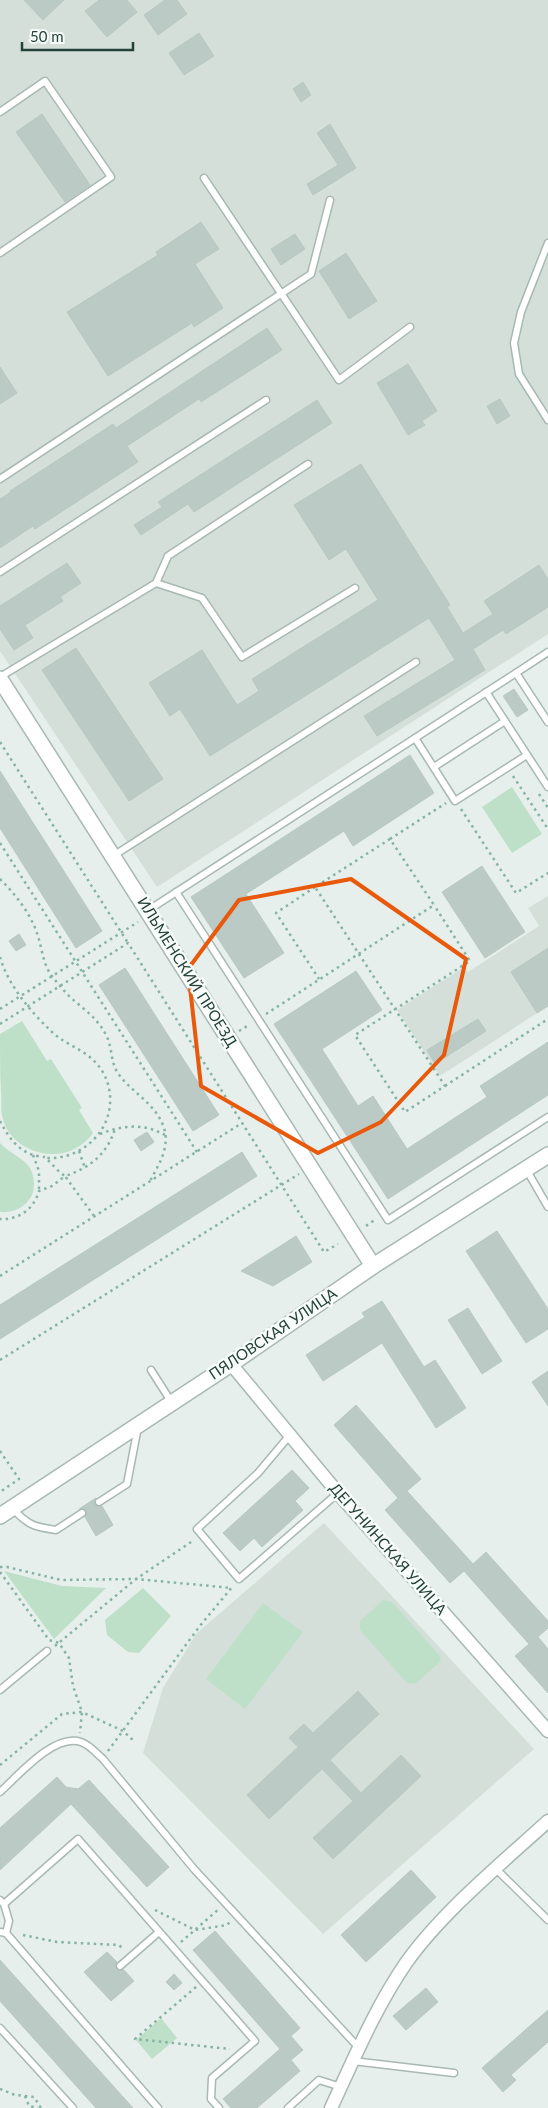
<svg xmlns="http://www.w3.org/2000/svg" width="548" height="2108" font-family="Lato,sans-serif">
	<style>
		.built { fill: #d4dfda }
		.green { fill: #bfe0c8 }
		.building { fill: #bbcac4; stroke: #b8c9c2 }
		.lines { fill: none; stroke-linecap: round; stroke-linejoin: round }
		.service-casing { stroke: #a8b8b2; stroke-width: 9 }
		.minor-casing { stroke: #a8b8b2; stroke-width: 15 }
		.tertiary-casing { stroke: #a8b8b2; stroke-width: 18 }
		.path { stroke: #86b3a5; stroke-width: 2.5; stroke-dasharray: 2.5 4; stroke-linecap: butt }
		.service { stroke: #fff; stroke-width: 6 }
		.minor { stroke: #fff; stroke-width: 12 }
		.tertiary { stroke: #fff; stroke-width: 15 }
		.marked { fill: none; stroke: #e8590c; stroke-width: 4; stroke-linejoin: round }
		.labels { text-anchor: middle; stroke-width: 5; stroke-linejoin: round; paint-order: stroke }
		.street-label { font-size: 15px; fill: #24423a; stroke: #f7fbf9 }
	</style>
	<rect width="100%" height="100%" fill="#e6efeb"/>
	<g class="built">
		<polygon points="0,0 548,0 548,634 157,887 0,651"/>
		<polygon points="548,896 548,1006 440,1076 397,1010 464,967 468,972 539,926 528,908"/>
		<polygon points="324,1523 534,1749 323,1934 143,1753 163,1688 196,1634"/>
	</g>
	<g class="green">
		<polygon points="512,787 542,834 512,853 482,807"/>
		<path d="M22,1021L47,1061L51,1059L82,1108L79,1110L93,1133C83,1147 67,1155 50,1154C30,1153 8,1140 3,1119C0,1111 2,1101 1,1092C0,1073 0,1054 0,1034Z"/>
		<path d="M0,1143C13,1157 34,1160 34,1183C34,1189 33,1196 28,1201C22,1209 10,1213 0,1212Z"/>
		<polygon points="4,1571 62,1586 106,1588 54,1639"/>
		<polygon points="143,1588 171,1616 139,1653 128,1652 107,1635 105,1620"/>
		<polygon points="383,1600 392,1602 439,1655 441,1659 439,1663 415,1684 407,1683 360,1630 360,1621"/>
		<polygon points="263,1603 303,1632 245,1709 206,1679"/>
		<polygon points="161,2018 177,2038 152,2059 136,2040"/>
	</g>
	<g class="building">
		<polygon points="24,0 64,0 43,20"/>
		<polygon points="99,0 127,0 137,12 107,37 85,11"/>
		<polygon points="165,0 177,0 187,14 158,35 144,15"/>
		<polygon points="199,33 214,56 184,75 169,53"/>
		<polygon points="303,82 311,95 301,102 293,89"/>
		<polygon points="42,114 90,185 65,202 16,132"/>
		<polygon points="330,124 356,168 313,195 307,184 338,165 317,133"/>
		<polygon points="201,222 219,249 195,264 223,308 194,327 192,323 108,376 67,312 158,255 156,252"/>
		<polygon points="295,234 305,249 281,265 271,249"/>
		<polygon points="346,253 377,301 349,319 319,271"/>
		<polygon points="267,328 282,350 201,402 199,399 127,446 138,462 35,529 33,526 0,548 0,499 11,492 10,491 113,424 116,428"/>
		<polygon points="408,364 437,411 422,421 425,425 408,435 377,383"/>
		<polygon points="0,367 17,393 0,404"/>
		<polygon points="500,399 510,416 497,424 487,406"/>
		<polygon points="317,400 332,423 194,512 188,504 141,535 134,525 162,507 158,502"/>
		<polygon points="361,464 450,605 447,607 463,633 493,614 484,601 539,565 548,579 548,607 506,634 503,630 473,649 485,670 377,736 364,716 455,660 429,618 210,756 180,709 170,716 149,683 202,650 237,705 259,691 252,679 378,600 346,549 329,560 294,505"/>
		<polygon points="67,563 81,583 60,597 63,601 25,625 33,638 14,650 0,629 0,606"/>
		<polygon points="76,648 163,779 129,801 42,670"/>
		<polygon points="514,689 528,710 517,717 503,696"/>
		<polygon points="410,755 434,793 353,846 344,831 246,894 284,953 244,978 191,897"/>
		<polygon points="0,771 102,931 76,948 0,828"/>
		<polygon points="482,866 525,932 485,958 442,892"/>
		<polygon points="19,934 26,945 16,951 9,941"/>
		<polygon points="548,948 548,1006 537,1013 511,972"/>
		<polygon points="125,968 219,1115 193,1131 99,985"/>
		<polygon points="356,971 382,1010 322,1049 358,1106 373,1096 407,1149 487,1097 480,1086 548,1042 548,1095 388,1199 274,1024"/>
		<polygon points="478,1019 486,1031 435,1064 427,1050"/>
		<polygon points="147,1132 154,1142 141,1151 134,1140"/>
		<polygon points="242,1152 257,1176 0,1339 0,1305"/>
		<polygon points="497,1231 548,1309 548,1329 526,1343 466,1251"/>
		<polygon points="296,1236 312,1262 273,1286 241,1271"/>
		<polygon points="382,1301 424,1367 435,1360 466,1408 436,1428 382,1343 323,1381 306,1355 365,1317 362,1313"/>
		<polygon points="468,1308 502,1361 482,1374 448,1320"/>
		<polygon points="548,1371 548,1406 532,1382"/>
		<polygon points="356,1405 421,1479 407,1491 473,1564 486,1552 548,1621 548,1628 538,1637 548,1649 548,1693 515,1656 529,1644 464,1571 450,1583 385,1510 398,1498 334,1425"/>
		<polygon points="292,1470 309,1488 295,1501 303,1510 262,1547 254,1538 240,1551 223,1533"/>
		<polygon points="96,1498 95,1505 102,1506 113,1525 96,1536 85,1517 86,1511 84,1508 79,1509"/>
		<polygon points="358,1691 379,1714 330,1760 361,1793 401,1755 421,1776 333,1859 313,1838 353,1801 322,1769 269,1819 247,1795 298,1747 289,1738 295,1732 304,1724 313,1733"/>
		<polygon points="57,1777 66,1787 78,1789 89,1780 169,1867 147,1887 71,1804 0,1870 0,1828"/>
		<polygon points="411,1870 436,1897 366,1962 341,1935"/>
		<polygon points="215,1931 300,2028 291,2036 303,2050 291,2060 300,2071 257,2108 231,2108 223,2099 280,2049 193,1950"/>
		<polygon points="107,1952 117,1962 115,1966 117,1970 124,1970 134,1981 111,2001 84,1972"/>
		<polygon points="0,1960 133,2108 96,2108 53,2060 0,2001"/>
		<polygon points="174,1974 182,1983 174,1990 166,1982"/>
		<polygon points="426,1988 438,2002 406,2030 393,2016"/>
		<polygon points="548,2010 548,2042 511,2075 516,2080 503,2092 482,2068"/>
	</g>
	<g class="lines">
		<g class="service-casing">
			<g id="service">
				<polyline points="0,112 45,81 111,177 0,253"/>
				<polyline points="204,178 339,380 410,327"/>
				<polyline points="548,243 521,312 514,343 519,374 548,420"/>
				<polyline points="0,479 311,274 330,200"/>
				<polyline points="0,572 266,400"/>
				<polyline points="156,583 168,556 308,464"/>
				<polyline points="548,652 516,673 548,722"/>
				<polyline points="0,677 156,583 202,598 242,657 355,588"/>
				<polyline points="486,692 548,787"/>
				<polyline points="415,738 455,801 527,755"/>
				<polyline points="434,767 505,721"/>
				<polyline points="113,856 416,662"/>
				<polyline points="176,892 388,1220 548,1117"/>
				<polyline points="147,911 516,673"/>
				<polyline points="526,1169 548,1207"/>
				<polyline points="151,1370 172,1403"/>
				<polyline points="290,1435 258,1473 197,1529 239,1579 338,1493"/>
				<polyline points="99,1502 127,1484 138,1427"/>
				<path d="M13,1509C28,1525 34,1527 56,1530L82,1513"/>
				<polyline points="0,1690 47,1651"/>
				<path d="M0,1792C18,1776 54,1733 81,1742C90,1745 96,1753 103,1759L194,1869L359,2048"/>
				<polyline points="496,1869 548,1920"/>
				<polyline points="0,1900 4,1904 78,1839 255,2041 212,2078 211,2099 219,2108"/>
				<polyline points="4,1904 9,1921 6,1933"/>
				<polyline points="0,1932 6,1933 158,2108"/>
				<polyline points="120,1966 159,1932"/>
				<polyline points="0,2028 73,2108"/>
				<polyline points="353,2061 454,2073"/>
				<polyline points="288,2108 319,2080 341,2087"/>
			</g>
		</g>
		<g class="minor-casing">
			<g id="minor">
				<polyline points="231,1364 338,1493 548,1731"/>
				<path d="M331,2108C354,2059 375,2008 406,1963C442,1912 502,1863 548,1821"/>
			</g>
		</g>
		<g class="tertiary-casing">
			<g id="tertiary">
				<polyline points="0,679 373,1266"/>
				<polyline points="0,1516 231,1364 373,1266 548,1155"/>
			</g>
		</g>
		<g class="path">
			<polyline points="0,742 128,943"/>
			<polyline points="513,776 548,829"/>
			<polyline points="539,794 548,808"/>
			<polyline points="461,809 516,893 548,873"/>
			<polyline points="390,839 446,803"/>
			<polyline points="0,843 197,1152"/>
			<path d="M0,879C16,895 31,914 38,936C42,949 43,963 51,975C59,985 67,995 77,1003C89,1013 100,1022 107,1037C113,1050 110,1064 120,1076C134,1094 156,1104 164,1128C170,1148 159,1164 150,1181"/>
			<polyline points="315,887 276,913 319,979"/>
			<path d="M0,957C8,985 30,1011 51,1031C63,1043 80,1048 92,1059C115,1079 116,1115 96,1137C83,1152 65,1159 45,1158"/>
			<polyline points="0,1009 138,922"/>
			<path d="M266,1014C322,978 378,941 434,905L390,839L315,887C359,954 402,1020 445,1086L405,1112L355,1035L470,961L434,905"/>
			<polyline points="0,1024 128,943 324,1252 338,1244"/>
			<polyline points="239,1031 249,1025"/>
			<polyline points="445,1086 548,1019"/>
			<path d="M0,1121C8,1136 16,1149 33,1155C36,1156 41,1156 44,1157C49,1160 58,1172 65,1176L52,1186L39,1191C34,1209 19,1220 0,1219"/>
			<path d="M100,1134C122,1125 144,1123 165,1135"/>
			<polyline points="79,1151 85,1168"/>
			<polyline points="33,1155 39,1171 39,1191"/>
			<path d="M94,1216L65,1176C90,1168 107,1154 115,1129"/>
			<polyline points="366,1226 376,1219"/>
			<polyline points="0,1276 242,1123"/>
			<polyline points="0,1360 299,1174"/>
			<polyline points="0,1451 19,1479 0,1492"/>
			<polyline points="0,1567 7,1567 61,1580 136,1579 194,1540"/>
			<polyline points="0,1572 49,1640 59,1643 69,1658 73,1686 82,1712 80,1733"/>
			<polyline points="55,1646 136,1579 232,1588"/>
			<polyline points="108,1751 199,1627 233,1586"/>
			<polyline points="0,1765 62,1714 82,1712 123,1731 134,1741"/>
			<polyline points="155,1910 195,1930 227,1925 230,1922"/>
			<polyline points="23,1935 57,1942 119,1945 123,1949"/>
			<polyline points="181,1942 219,1909"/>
			<polyline points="196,1987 135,2039 230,2049"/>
			<polyline points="0,2089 15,2095 34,2097 41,2108"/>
			<polyline points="25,2096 29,2106 38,2108"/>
		</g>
		<use href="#service" class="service"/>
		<use href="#minor" class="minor"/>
		<use href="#tertiary" class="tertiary"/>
	</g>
	<path class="marked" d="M351,879L466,959L444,1055L381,1122L318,1153L201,1086L188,969L239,900Z"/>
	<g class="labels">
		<g class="street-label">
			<text transform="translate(187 972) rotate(58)" y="5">ИЛЬМЕНСКИЙ ПРОЕЗД</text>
			<text transform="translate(273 1334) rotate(-34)" y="5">ПЯЛОВСКАЯ УЛИЦА</text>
			<text transform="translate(388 1549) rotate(49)" y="5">ДЕГУНИНСКАЯ УЛИЦА</text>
		</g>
	</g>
	<path d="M22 42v8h111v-8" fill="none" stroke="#24423a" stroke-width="2.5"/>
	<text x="30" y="42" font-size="15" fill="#24423a" stroke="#f7fbf9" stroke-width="4" paint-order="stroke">50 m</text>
</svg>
